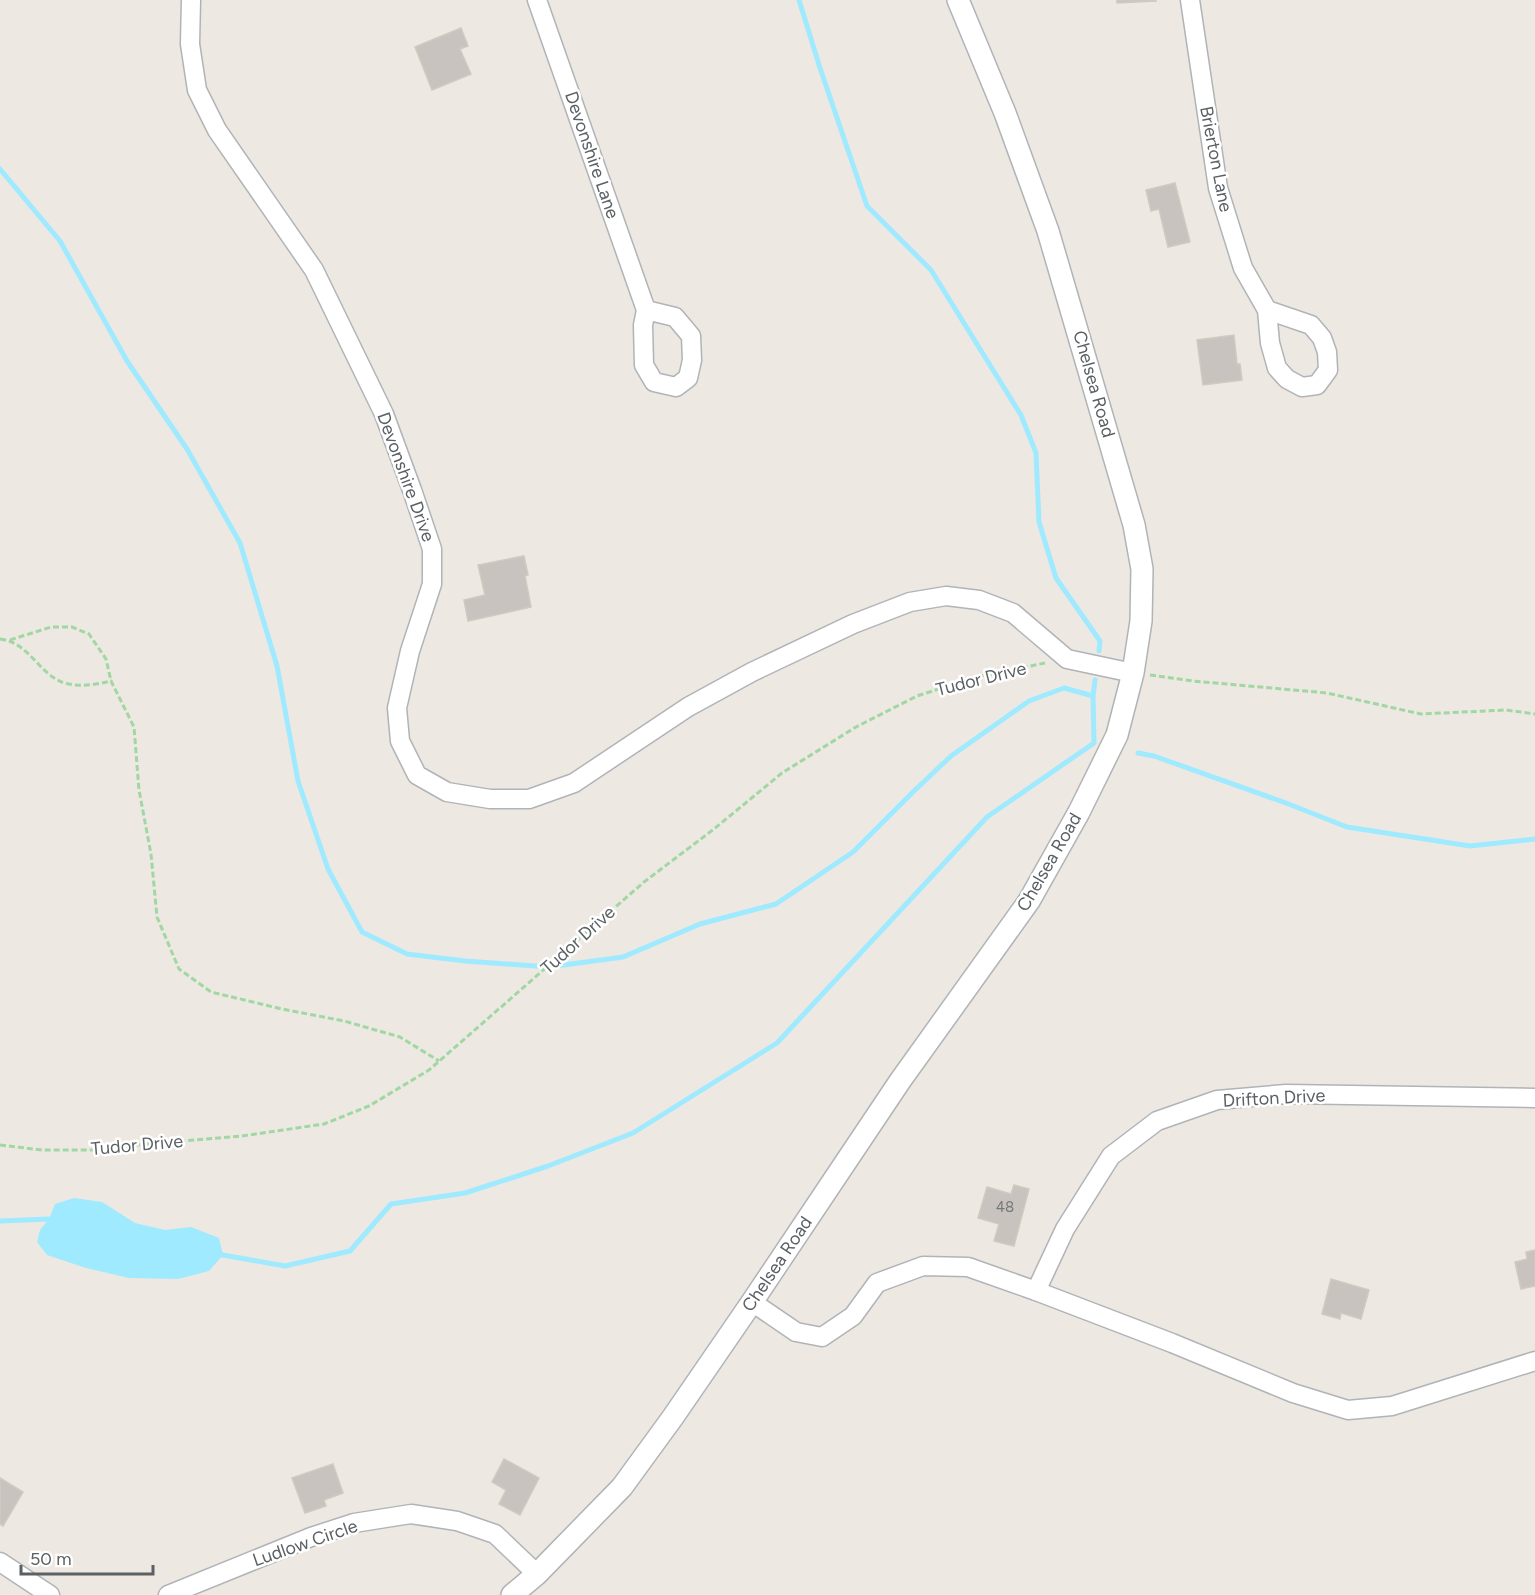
<svg xmlns="http://www.w3.org/2000/svg" width="1535" height="1595" font-family="Figtree,sans-serif">
	<style>
		.water { fill: #a0eaff }
		.lines { fill: none; stroke-linecap: round; stroke-linejoin: round }
		.stream { stroke: #a0eaff; stroke-width: 5 }
		.building { fill: #c8c3bf; stroke: #d2c9c0; stroke-width: 1.5 }
		.minor-casing { stroke: #b0b4b7; stroke-width: 21 }
		.tertiary-casing { stroke: #b0b4b7; stroke-width: 24 }
		.path { stroke: #a1d7a3; stroke-width: 3; stroke-dasharray: 6 3; stroke-linecap: butt }
		.minor { stroke: #fff; stroke-width: 18 }
		.tertiary { stroke: #fff; stroke-width: 21 }
		.labels { text-anchor: middle; stroke-width: 5; stroke-linejoin: round; paint-order: stroke }
		.number-label { font-size: 15px; fill: #76797a }
		.street-label { font-size: 18px; fill: #5a6063; stroke: #fff }
	</style>
	<rect width="100%" height="100%" fill="#ede8e2"/>
	<polygon class="water" points="74,1198 102,1202 135,1223 165,1230 191,1227 219,1238 223,1255 209,1271 178,1279 129,1278 86,1268 47,1255 37,1242 40,1230 49,1219 55,1204"/>
	<g class="lines">
		<g class="stream">
			<polyline points="799,0 820,68 867,206 931,270 1021,415 1036,453 1039,522 1056,578 1100,641 1099,651"/>
			<polyline points="0,169 60,241 127,361 187,449 240,543 277,666 298,781 328,869 362,932 407,954 465,961 549,967 623,957 700,924 776,904 853,852 914,791 951,756 1029,701 1064,688 1093,696 1094,743 987,817 777,1043 633,1133 548,1166 465,1193 391,1204 350,1251 285,1266 217,1254"/>
			<polyline points="1093,696 1095,680"/>
			<polyline points="1138,753 1154,756 1286,803 1347,827 1470,846 1535,839"/>
			<polyline points="0,1221 49,1219 55,1220"/>
		</g>
	</g>
	<g class="building">
		<polygon points="1117,0 1156,0 1156,1 1117,3"/>
		<polygon points="461,28 468,46 460,49 471,74 432,90 415,47"/>
		<polygon points="1175,183 1190,242 1168,247 1159,209 1151,211 1146,190"/>
		<polygon points="1234,335 1237,364 1240,364 1242,380 1203,385 1197,340"/>
		<polygon points="524,556 528,575 525,576 531,607 468,621 464,600 485,595 478,565"/>
		<polygon points="1014,1185 1029,1189 1014,1246 994,1241 999,1224 978,1218 987,1187 1011,1194"/>
		<polygon points="1535,1250 1535,1286 1521,1289 1515,1262 1527,1259 1526,1252"/>
		<polygon points="1331,1279 1369,1290 1361,1319 1341,1313 1340,1319 1322,1314"/>
		<polygon points="504,1459 539,1478 520,1515 499,1504 506,1490 492,1482"/>
		<polygon points="333,1464 343,1493 324,1500 326,1506 305,1513 292,1478"/>
		<polygon points="0,1478 23,1492 3,1526 0,1524"/>
	</g>
	<g class="lines">
		<g class="minor-casing">
			<g id="minor">
				<polyline points="191,0 190,44 197,90 217,130 314,270 384,414 412,490 432,549 432,584 410,651 397,708 400,741 417,775 447,792 490,799 529,799 574,783 688,707 752,672 853,624 910,602 946,596 979,600 1013,613 1067,659 1133,673"/>
				<polyline points="537,0 646,310 643,325 644,365 654,382 676,387 688,378 692,360 691,336 675,317 646,310"/>
				<polyline points="1190,0 1218,188 1243,268 1267,310 1270,343 1277,368 1287,379 1302,387 1317,385 1328,370 1327,352 1322,338 1311,325 1267,310"/>
				<polyline points="1036,1291 1065,1229 1111,1156 1157,1121 1217,1100 1286,1094 1535,1098"/>
				<polyline points="752,1302 796,1332 822,1337 853,1316 877,1283 923,1266 968,1267 1036,1291 1172,1343 1293,1393 1348,1410 1392,1406 1535,1361"/>
				<polyline points="0,1562 50,1595"/>
				<polyline points="168,1595 311,1537 354,1523 411,1514 457,1521 495,1534 537,1574"/>
			</g>
		</g>
		<g class="tertiary-casing">
			<polyline id="tertiary" points="512,1595 537,1574 622,1487 673,1417 752,1302 900,1081 1029,901 1079,812 1117,735 1133,673 1141,621 1142,569 1134,525 1048,231 1005,113 958,0"/>
		</g>
		<g class="path">
			<path d="M0,639C32,643 40,679 69,684C83,687 98,684 111,681L134,727L139,790L151,854L157,917L179,969L211,992L282,1009L344,1021L400,1037L439,1061"/>
			<polyline points="10,640 51,627 72,627 89,634 106,659 111,681"/>
			<polyline points="1150,675 1193,681 1327,693 1421,714 1506,710 1535,714"/>
			<polyline points="0,1145 42,1150 97,1150 137,1145 242,1136 324,1124 369,1106 429,1070 644,882 714,829 782,773 856,727 917,696 976,677 1045,663"/>
		</g>
		<use href="#minor" class="minor"/>
		<use href="#tertiary" class="tertiary"/>
	</g>
	<g class="labels">
		<g class="number-label">
			<text x="1005" y="1212">48</text>
		</g>
		<g class="street-label">
			<text transform="translate(592 155) rotate(71)" y="6">Devonshire Lane</text>
			<text transform="translate(1216 159) rotate(79)" y="6">Brierton Lane</text>
			<text transform="translate(1094 384) rotate(74)" y="6">Chelsea Road</text>
			<text transform="translate(406 477) rotate(70)" y="6">Devonshire Drive</text>
			<text transform="translate(981 679) rotate(-14)" y="6">Tudor Drive</text>
			<text transform="translate(1049 862) rotate(-60)" y="6">Chelsea Road</text>
			<text transform="translate(578 940) rotate(-42)" y="6">Tudor Drive</text>
			<text transform="translate(1274 1098) rotate(-3)" y="6">Drifton Drive</text>
			<text transform="translate(137 1145) rotate(-5)" y="6">Tudor Drive</text>
			<text transform="translate(777 1264) rotate(-56)" y="6">Chelsea Road</text>
			<text transform="translate(305 1543) rotate(-19)" y="6">Ludlow Circle</text>
		</g>
	</g>
	<path d="M21 1565v9h132v-9" fill="none" stroke="#5a6063" stroke-width="3"/>
	<text x="30" y="1565" font-size="18" fill="#5a6063" stroke="#ffffff" stroke-width="4.5" paint-order="stroke">50 m</text>
</svg>
